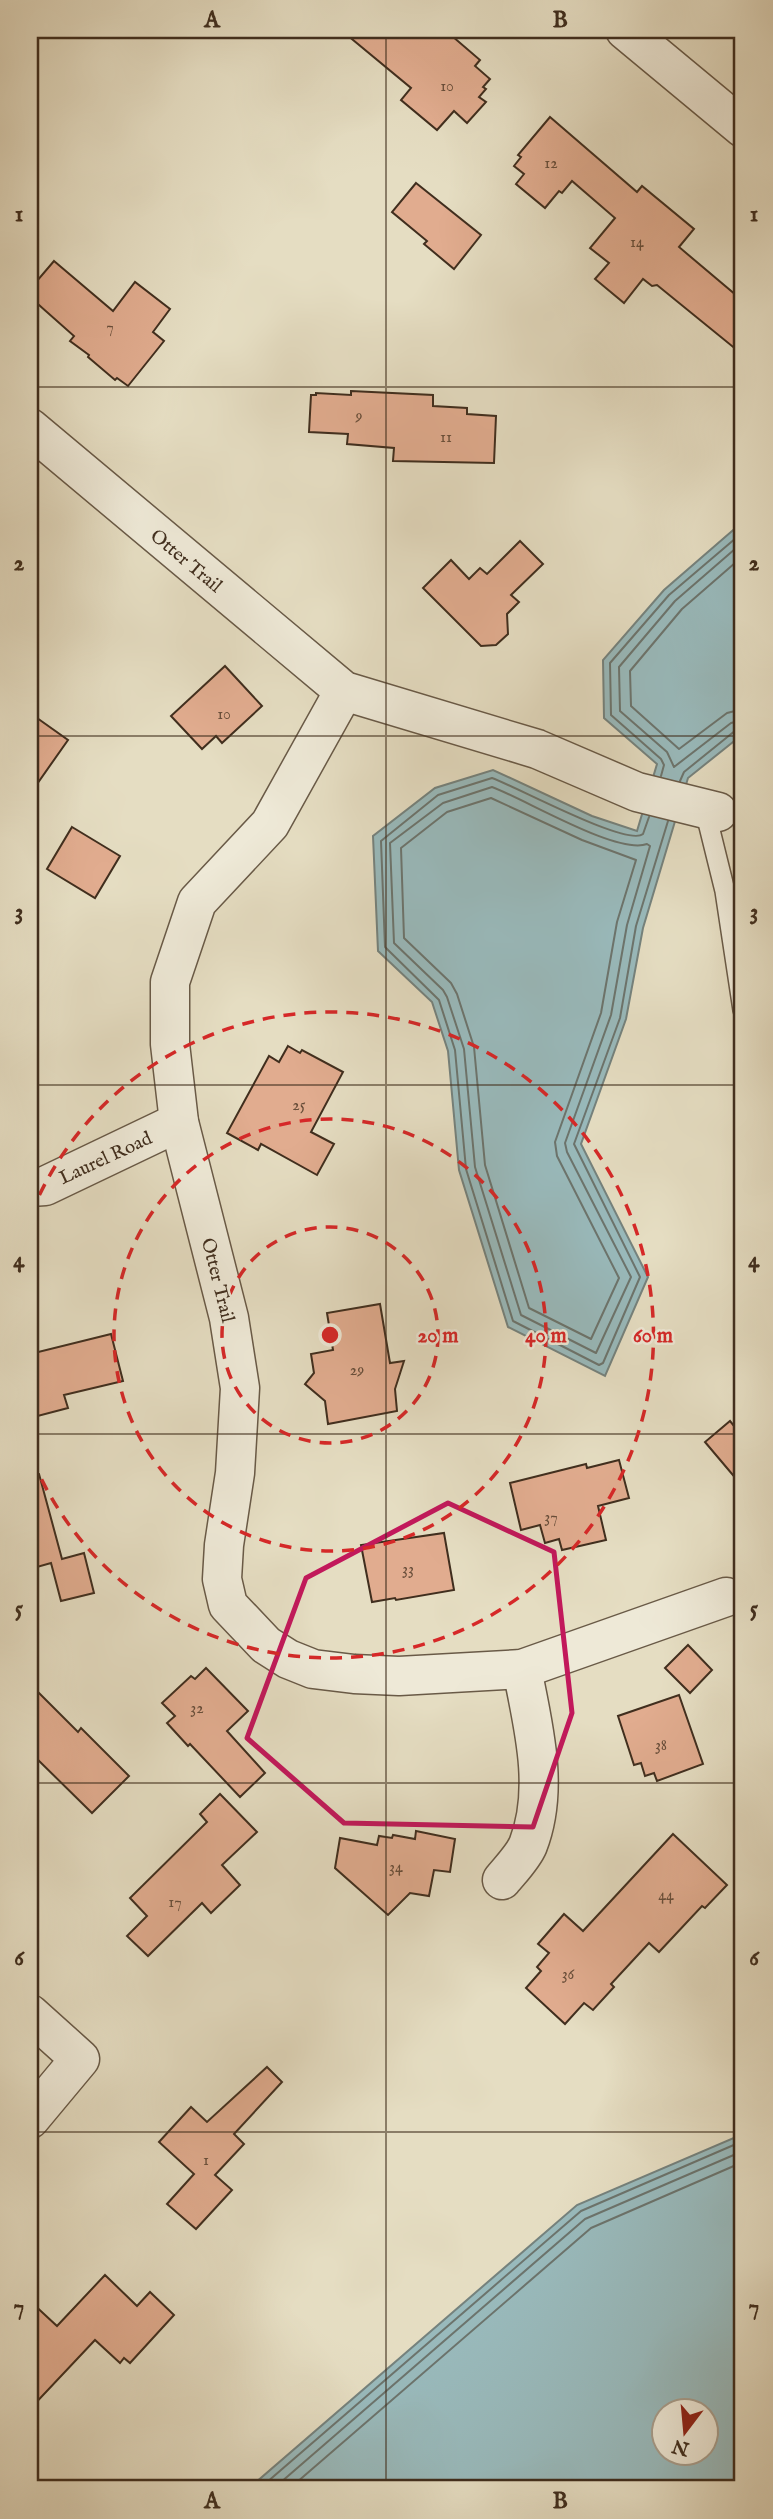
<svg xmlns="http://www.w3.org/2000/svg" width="773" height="2519" font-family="'IM FELL English',serif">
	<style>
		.water { fill: #99babc; stroke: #75827d; stroke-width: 2; fill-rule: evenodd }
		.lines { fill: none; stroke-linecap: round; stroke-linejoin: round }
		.shore { stroke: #6c746d; stroke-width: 2 }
		.building { fill: #e1ac8f; stroke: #402e1e; stroke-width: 2 }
		.lane-casing { stroke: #695a47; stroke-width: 22 }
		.street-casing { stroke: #695a47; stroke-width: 41 }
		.lane { stroke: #eee9d7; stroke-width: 19 }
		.street { stroke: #eee9d7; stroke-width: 38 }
		.marked { fill: none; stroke: #c2185b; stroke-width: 5; stroke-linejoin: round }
		.grid { fill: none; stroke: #402e1e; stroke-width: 2; stroke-opacity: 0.55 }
		.ring { fill: none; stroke: #d62828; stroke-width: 3.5; stroke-dasharray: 12 9 }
		.labels { text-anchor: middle; stroke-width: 5; stroke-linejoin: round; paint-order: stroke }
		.number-label { font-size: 16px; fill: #684e3a }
		.street-label { font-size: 19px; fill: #402e1e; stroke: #eee9d7 }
		.centre { fill: #d62828; stroke: #eee9d7; stroke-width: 3.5 }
		.ring-label { font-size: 21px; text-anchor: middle; font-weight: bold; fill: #d62828; stroke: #eee9d7; stroke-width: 5; stroke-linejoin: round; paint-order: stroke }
		.neatline { fill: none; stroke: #402e1e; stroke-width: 2.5 }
		.grid-label { font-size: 23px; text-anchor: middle; font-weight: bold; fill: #402e1e }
	</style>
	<rect width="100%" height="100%" fill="#e5ddc2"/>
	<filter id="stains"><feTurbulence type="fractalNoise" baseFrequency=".00286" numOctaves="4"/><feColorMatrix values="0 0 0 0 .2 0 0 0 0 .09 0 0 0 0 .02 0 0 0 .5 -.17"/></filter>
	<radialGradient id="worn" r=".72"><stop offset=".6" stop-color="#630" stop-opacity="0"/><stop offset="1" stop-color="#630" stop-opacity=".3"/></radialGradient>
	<g class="water">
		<polygon points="739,525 743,525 743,734 688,778 643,928 626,1019 581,1144 648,1277 605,1376 508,1327 459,1170 448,1051 432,1002 378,951 373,836 435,788 493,770 592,816 637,831 657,764 604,718 603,660 664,590"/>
		<path d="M743,2134V2489H248L577,2205ZM664,2410H706V2452H664Z"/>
	</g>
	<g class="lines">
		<g class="shore">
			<polyline points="743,542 675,601 619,667 620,711 667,752 674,767 731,723 743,720"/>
			<polyline points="743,556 682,609 630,671 631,706 679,749 727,713 743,709"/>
			<polyline points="661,776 664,765 661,759 611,715 610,663 669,595 743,532"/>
			<polyline points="680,781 684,772 736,730 743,729"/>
			<path d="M492,787C525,799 617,855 647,844L650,846L627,925L611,1015L565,1143L567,1152L631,1277L596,1353L521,1315L475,1167L464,1049L447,997L443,990L394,943L390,843L443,803Z"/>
			<polygon points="491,798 582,840 636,860 617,922 601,1013 555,1142 557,1156 619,1278 591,1339 529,1308 485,1165 474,1047 457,994 451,983 404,938 401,848 447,812"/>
			<path d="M649,817L643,834C627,847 517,787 492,778L438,795L381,841L385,947L439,1000L455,1050L466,1169L513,1321L599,1365L603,1363L640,1277L574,1144L620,1018L636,926L668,821"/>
			<polyline points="259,2489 581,2211 743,2141"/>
			<polyline points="273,2489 585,2219 743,2151"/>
			<polyline points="289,2489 591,2228 743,2162"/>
		</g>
	</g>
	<g class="building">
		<polygon points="341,30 445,30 480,60 475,66 490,79 483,87 486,89 479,97 486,102 467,123 454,111 437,130 401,100 411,88"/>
		<polygon points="550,117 637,192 642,186 694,229 679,247 743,301 743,355 657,285 652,286 643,279 624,303 595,279 609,263 590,248 615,218 572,181 562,193 559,191 545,208 516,184 524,174 514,166 521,157 518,155"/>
		<polygon points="416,183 481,235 454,269 424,244 427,241 392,212"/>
		<polygon points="54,261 113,311 135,282 170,309 153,332 164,341 128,386 117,378 115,380 88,357 89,355 70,341 74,336 30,297 30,289"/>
		<polygon points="351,391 433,395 433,406 467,408 467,414 496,416 494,463 393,461 394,448 347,444 348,434 309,432 311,395 316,395 316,393 351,395"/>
		<polygon points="520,541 543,564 511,595 519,602 507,614 508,634 496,645 481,646 423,588 451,560 469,579 480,568 487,574"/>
		<polygon points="225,666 262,706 222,743 216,736 202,749 171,716"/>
		<polygon points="30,713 68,740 30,794"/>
		<polygon points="72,827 120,856 95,898 47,869"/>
		<polygon points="288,1046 300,1053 302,1050 343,1072 311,1132 334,1144 317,1175 261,1144 258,1150 227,1133 269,1056 279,1062"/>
		<polygon points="380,1304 390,1363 404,1361 395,1389 397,1411 328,1424 325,1401 305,1384 314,1373 311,1354 333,1350 327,1313"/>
		<polygon points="111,1334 123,1381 64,1395 68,1408 30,1418 30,1354"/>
		<polygon points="730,1421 743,1437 743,1487 705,1442"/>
		<polygon points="619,1460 629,1498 598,1506 606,1540 562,1550 559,1539 545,1543 540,1525 521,1530 510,1483 586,1464 587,1468"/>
		<polygon points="39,1474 62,1559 84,1553 94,1593 61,1601 51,1563 30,1569 30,1475"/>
		<polygon points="444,1533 454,1590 396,1600 395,1598 372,1602 361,1545"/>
		<polygon points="688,1645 712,1670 690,1693 665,1668"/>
		<polygon points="206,1668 248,1711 227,1731 265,1773 240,1797 190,1744 188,1746 167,1723 175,1716 162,1703 191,1676 195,1679"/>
		<polygon points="30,1684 78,1732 81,1728 129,1776 92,1813 30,1752"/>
		<polygon points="679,1695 703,1764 657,1781 654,1773 645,1776 641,1763 634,1765 618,1716"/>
		<polygon points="220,1794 257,1832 222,1865 240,1885 211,1913 202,1903 148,1956 127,1936 147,1916 130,1898 207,1822 200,1814"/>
		<polygon points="416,1831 455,1839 450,1872 434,1870 429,1896 410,1893 388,1915 335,1868 340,1838 377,1845 379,1836 392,1838 393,1835 415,1839"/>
		<polygon points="673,1834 727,1885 705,1908 702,1906 659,1952 649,1943 611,1984 614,1987 593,2010 584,2003 565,2024 526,1988 541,1971 537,1967 549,1953 538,1944 564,1914 583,1931"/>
		<polygon points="267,2067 282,2082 234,2134 244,2144 215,2175 232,2190 196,2229 167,2204 194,2174 159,2142 191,2107 207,2122"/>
		<polygon points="105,2275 137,2306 150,2292 174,2315 130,2363 124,2358 120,2363 95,2340 30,2409 30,2301 57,2326"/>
	</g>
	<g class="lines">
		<g class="lane-casing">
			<polyline id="lane" points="705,810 725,891 743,1010"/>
		</g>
		<g class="street-casing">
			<g id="street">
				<polyline points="625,30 743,128"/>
				<polyline points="30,428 344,691 537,749 637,792 718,812"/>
				<polyline points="344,691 270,824 197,902 170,982 170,1044 179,1122 229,1318 240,1388 235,1473 224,1545 222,1579 228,1605 266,1645 288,1659 313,1669 354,1674 399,1676 522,1669 726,1597"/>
				<polyline points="30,1187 45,1186 179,1122"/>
				<path d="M502,1880C511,1869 523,1857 528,1845C550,1789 533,1725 522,1669"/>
				<polyline points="30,2014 80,2059 30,2119"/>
			</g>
		</g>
		<use href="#lane" class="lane"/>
		<use href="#street" class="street"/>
	</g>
	<path class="marked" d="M448,1503L554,1552L572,1713L533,1827L344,1823L247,1738L306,1578Z"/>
	<path class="grid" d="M386,30V2489M30,387H743M30,736H743M30,1085H743M30,1434H743M30,1783H743M30,2132H743"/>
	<g class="ring">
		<circle cx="330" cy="1335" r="108"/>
		<circle cx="330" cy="1335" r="216"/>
		<path d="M31 1214A323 323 0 1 1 31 1456"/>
	</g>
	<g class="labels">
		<g class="number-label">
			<text x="447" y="91">10</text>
			<text x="551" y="168">12</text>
			<text x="637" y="247">14</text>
			<text x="110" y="332">7</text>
			<text x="359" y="421">9</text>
			<text x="446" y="442">11</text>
			<text x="224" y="719">10</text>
			<text x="299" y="1110">25</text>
			<text x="357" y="1375">29</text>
			<text x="551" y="1522">37</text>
			<text x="408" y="1574">33</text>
			<text x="197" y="1713">32</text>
			<text x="661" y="1750">38</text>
			<text x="396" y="1872">34</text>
			<text x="666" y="1900">44</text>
			<text x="175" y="1907">17</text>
			<text x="568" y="1979">36</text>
			<text x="206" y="2165">1</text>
		</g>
		<g class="street-label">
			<text transform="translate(187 560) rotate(40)" y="7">Otter Trail</text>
			<text transform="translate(105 1157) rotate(-25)" y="7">Laurel Road</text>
			<text transform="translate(219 1280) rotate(76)" y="7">Otter Trail</text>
		</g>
	</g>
	<circle cx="330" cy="1335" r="10" class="centre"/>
	<g class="ring-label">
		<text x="438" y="1342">20 m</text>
		<text x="546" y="1342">40 m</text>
		<text x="653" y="1342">60 m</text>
	</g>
	<rect width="773" height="2519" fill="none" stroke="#e5ddc2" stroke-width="77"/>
	<g transform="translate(685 2432) rotate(196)"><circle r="33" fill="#eee9d7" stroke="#a89e8d" stroke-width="2"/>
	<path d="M0-5L12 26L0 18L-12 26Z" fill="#8f2418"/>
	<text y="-10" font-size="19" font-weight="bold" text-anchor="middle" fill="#402e1e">N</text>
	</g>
	<rect x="38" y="38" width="696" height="2442" class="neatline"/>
	<g class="grid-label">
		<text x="212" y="27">A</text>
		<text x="560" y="27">B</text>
		<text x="19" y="221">1</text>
		<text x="754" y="221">1</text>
		<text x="19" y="570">2</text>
		<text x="754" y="570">2</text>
		<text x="19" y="919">3</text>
		<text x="754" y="919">3</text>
		<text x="19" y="1267">4</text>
		<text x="754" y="1267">4</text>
		<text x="19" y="1616">5</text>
		<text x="754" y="1616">5</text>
		<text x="19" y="1965">6</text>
		<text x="754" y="1965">6</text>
		<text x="19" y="2314">7</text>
		<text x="754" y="2314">7</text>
		<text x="212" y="2508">A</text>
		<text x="560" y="2508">B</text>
	</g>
	<rect width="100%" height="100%" filter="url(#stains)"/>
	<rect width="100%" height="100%" fill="url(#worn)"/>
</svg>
